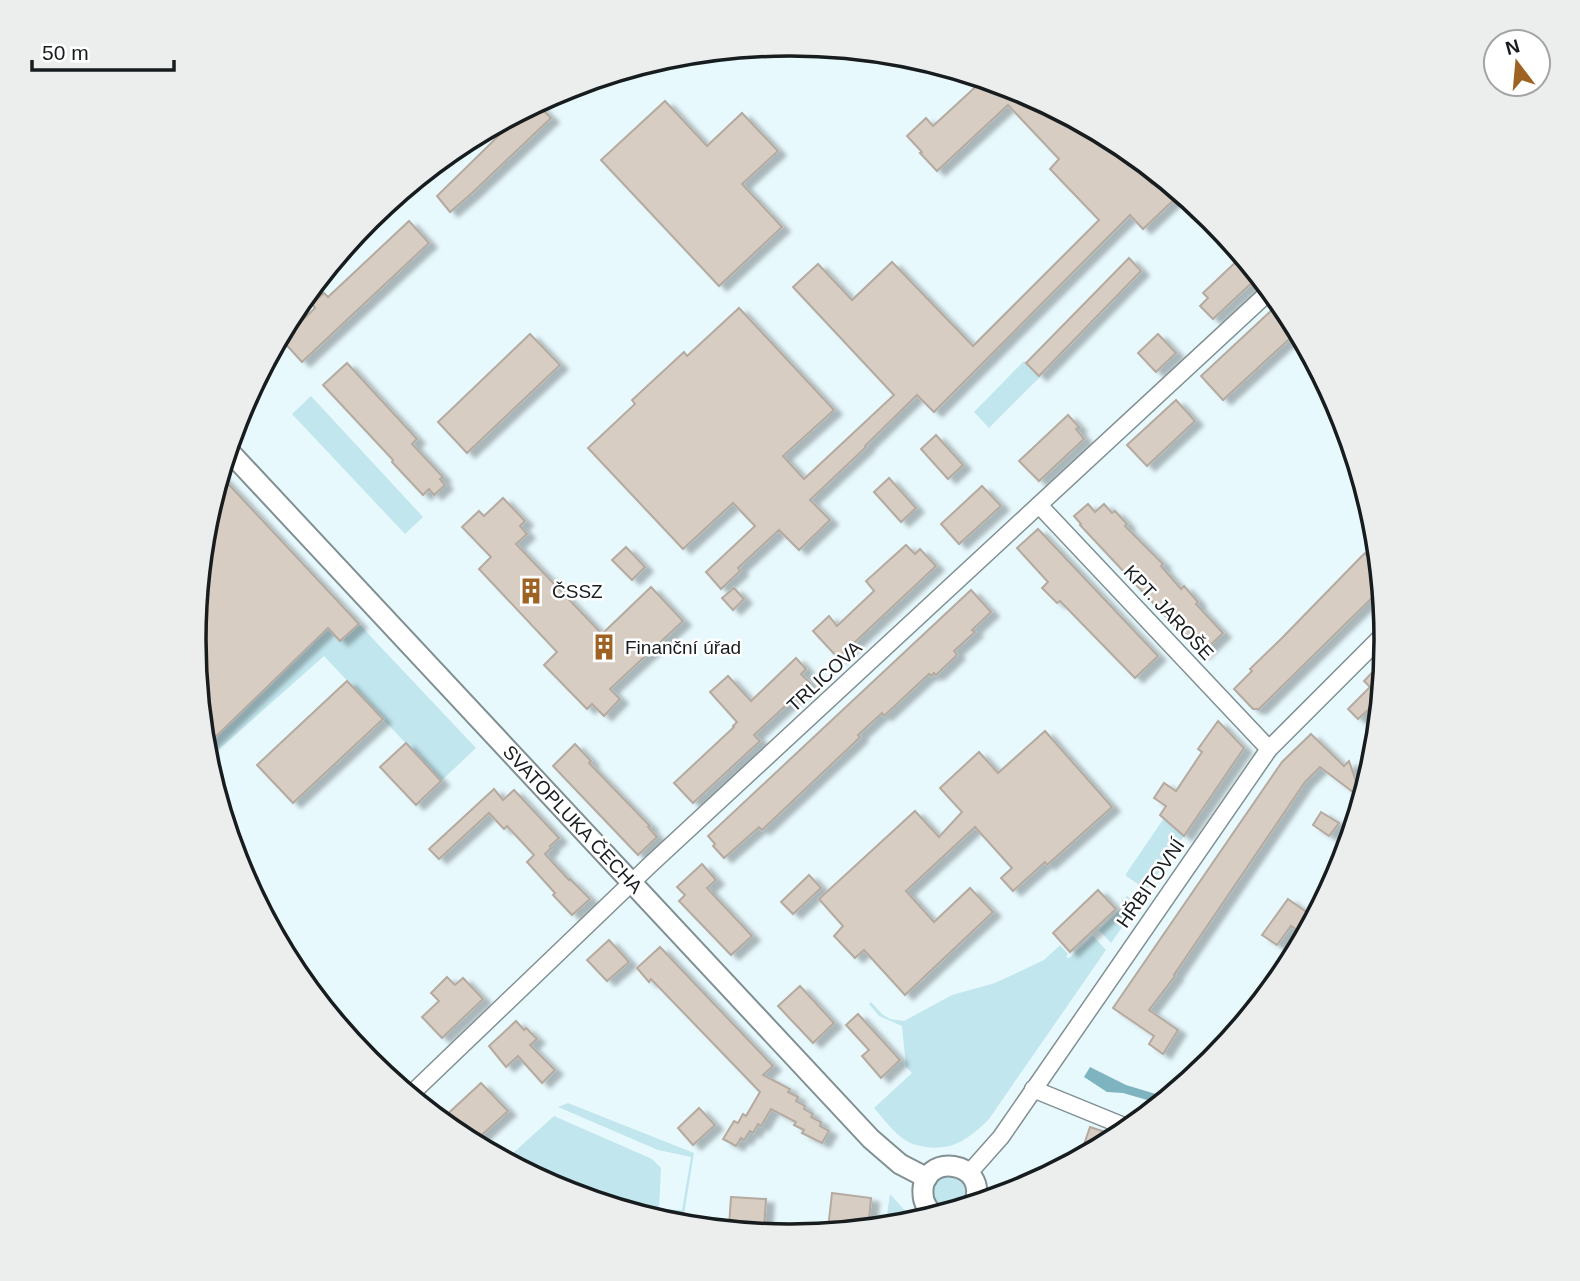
<svg xmlns="http://www.w3.org/2000/svg" width="1580" height="1281" font-family="Arial,sans-serif">
	<style>
		.green { fill: #c2e6ee }
		.water { fill: #7eb4bf }
		.building { fill: #d8cdc3; stroke: #b4aaa0; stroke-width: 2; filter: url(#shadow) }
		.lines { fill: none; stroke-linecap: round; stroke-linejoin: round }
		.minor-casing { stroke: #819093; stroke-width: 19 }
		.tertiary-casing { stroke: #819093; stroke-width: 23 }
		.minor { stroke: #fff; stroke-width: 16 }
		.tertiary { stroke: #fff; stroke-width: 19 }
		.labels { text-anchor: middle; stroke-width: 5; stroke-linejoin: round; paint-order: stroke }
		.poi-label { font-size: 19px; fill: #171c1e; stroke: #fff; text-anchor: start }
		.street-label { font-size: 19px; fill: #171c1e; stroke: #fff }
		.rim { fill: none; stroke: #171c1e; stroke-width: 3.5 }
	</style>
	<defs>
		<filter id="shadow"><feDropShadow dx="8" dy="4.5" stdDeviation="2" flood-color="#0004"/></filter>
	</defs>
	<rect width="100%" height="100%" fill="#e8f9fd"/>
	<g class="green">
		<polygon points="1024,361 1040,377 989,428 974,412"/>
		<polygon points="311,396 423,517 405,534 292,414"/>
		<polygon points="359,624 476,748 441,781 324,656 206,761 204,748 328,628 340,641"/>
		<polygon points="1164,818 1184,836 1147,890 1126,876 1126,874"/>
		<polygon points="1127,896 1139,903 1111,943 1099,930 1123,907 1122,900"/>
		<path d="M1093,936L1106,950L989,1119C971,1137 954,1151 926,1147C919,1146 911,1144 905,1140C893,1132 883,1118 874,1108L912,1073L906,1067L902,1026L879,1016L869,1004L871,1002L882,1014L890,1019L904,1021L952,995L995,983L1044,960L1060,945L1068,954L1066,957L1069,958Z"/>
		<polygon points="568,1103 694,1153 682,1227 673,1226 561,1192 504,1161 554,1116 652,1159 661,1168 659,1209 682,1210 691,1157 658,1150 558,1107"/>
		<circle cx="950" cy="1193" r="17"/>
		<polygon points="890,1194 916,1223 906,1226 885,1228"/>
	</g>
	<polygon class="water" points="1090,1067 1126,1085 1169,1098 1161,1104 1123,1093 1107,1092 1084,1077"/>
	<g class="building">
		<polygon points="984,79 1019,89 1122,145 1138,158 1132,164 1152,184 1161,176 1179,195 1143,229 1130,215 934,412 917,395 865,446 866,447 810,500 830,520 799,550 779,530 738,568 740,571 721,589 706,572 755,526 733,503 683,549 588,448 635,404 632,400 684,352 687,356 739,308 834,410 783,456 804,479 894,395 793,287 818,264 852,300 892,262 973,346 1099,220 1050,169 1059,159 1008,105 937,171 920,153 922,152 907,136 926,118 933,126"/>
		<polygon points="665,101 707,146 742,113 778,151 742,184 782,227 719,286 601,160"/>
		<polygon points="536,103 551,118 471,194 450,212 437,196 528,107"/>
		<polygon points="409,221 429,243 302,362 282,340 315,308 312,304 324,293 328,297"/>
		<polygon points="1129,258 1141,271 1039,376 1026,363"/>
		<polygon points="1239,259 1257,278 1213,319 1200,306 1208,298 1203,293"/>
		<polygon points="1274,308 1297,332 1223,400 1201,376"/>
		<polygon points="530,334 560,365 467,453 438,422"/>
		<polygon points="1158,334 1176,353 1156,372 1138,353"/>
		<polygon points="347,363 417,439 412,444 443,477 440,479 445,485 434,495 429,489 423,495 392,462 393,460 323,385"/>
		<polygon points="1176,400 1195,421 1147,466 1127,445"/>
		<polygon points="1068,415 1079,427 1076,429 1084,439 1039,481 1019,461"/>
		<polygon points="936,435 963,465 948,479 921,449"/>
		<polygon points="220,475 359,624 340,641 328,628 204,748 193,640 205,524"/>
		<polygon points="889,478 916,508 901,522 874,492"/>
		<polygon points="982,486 1001,506 959,544 941,524"/>
		<polygon points="503,498 525,521 520,526 527,534 516,544 602,634 651,587 683,621 610,689 620,699 604,716 592,704 587,709 544,665 557,652 479,569 491,557 462,527 479,511 484,516"/>
		<polygon points="1088,504 1095,512 1104,504 1112,513 1115,511 1127,524 1125,526 1163,564 1161,566 1181,589 1184,586 1198,602 1196,604 1223,633 1201,654 1080,525 1081,524 1074,516"/>
		<polygon points="1038,529 1158,656 1135,678 1060,601 1057,603 1042,588 1048,582 1017,548"/>
		<polygon points="906,545 915,554 920,549 936,566 838,658 813,631 829,616 837,626 874,591 866,581"/>
		<polygon points="1377,546 1382,588 1259,709 1253,709 1234,689 1252,671 1250,669 1281,639 1360,558 1365,553 1367,556"/>
		<polygon points="626,547 645,567 632,580 612,560"/>
		<polygon points="734,588 744,599 733,610 722,598"/>
		<polygon points="971,590 991,612 972,630 975,632 954,651 957,655 936,675 934,673 931,676 929,674 884,716 882,713 858,735 860,737 854,743 762,830 759,827 724,858 713,846 715,844 708,836"/>
		<polygon points="796,658 806,669 801,674 810,683 754,735 760,741 693,803 674,783 734,727 733,726 737,722 710,692 728,676 751,701"/>
		<polygon points="1385,659 1381,698 1358,719 1348,709 1370,687 1364,681"/>
		<polygon points="347,681 383,719 293,803 257,765"/>
		<polygon points="1218,721 1244,748 1184,836 1160,815 1166,806 1154,798 1164,783 1176,791 1202,752 1198,749"/>
		<polygon points="1045,731 1112,807 1047,865 1045,862 1013,891 1001,878 1012,868 975,827 906,891 934,922 970,888 993,912 905,995 864,950 855,958 834,936 843,926 819,899 915,811 939,837 962,812 940,788 979,752 998,773"/>
		<polygon points="1311,734 1344,766 1349,761 1362,799 1320,767 1305,782 1174,975 1175,976 1149,1010 1178,1030 1163,1054 1149,1044 1154,1036 1113,1008 1282,762"/>
		<polygon points="406,743 441,781 416,805 380,767"/>
		<polygon points="575,744 591,761 589,763 650,826 648,827 657,837 638,855 553,766"/>
		<polygon points="494,789 503,800 514,790 559,838 550,846 551,848 545,854 569,880 570,879 590,899 572,915 553,895 555,893 527,862 534,855 507,826 504,829 489,813 439,859 429,849"/>
		<polygon points="1321,812 1339,823 1329,836 1313,825"/>
		<polygon points="702,864 716,880 707,888 752,936 731,955 679,901 685,895 677,887"/>
		<polygon points="809,875 821,888 793,914 781,902"/>
		<polygon points="1098,890 1116,909 1070,952 1053,933"/>
		<polygon points="1288,899 1315,918 1305,936 1291,926 1277,945 1262,935"/>
		<polygon points="609,940 629,962 607,981 587,960"/>
		<polygon points="660,947 773,1066 763,1075 790,1089 788,1092 798,1097 796,1101 805,1106 804,1109 813,1114 811,1117 821,1122 820,1126 829,1131 822,1143 802,1133 804,1130 794,1125 796,1122 771,1109 761,1126 758,1124 753,1133 750,1131 744,1140 741,1138 736,1146 723,1139 734,1121 738,1123 743,1114 746,1116 760,1092 651,979 649,982 637,968"/>
		<polygon points="447,977 455,985 463,978 483,999 442,1038 422,1017 439,1001 431,993"/>
		<polygon points="800,986 834,1023 813,1043 778,1006"/>
		<polygon points="858,1014 900,1060 881,1078 862,1056 869,1050 846,1025"/>
		<polygon points="516,1021 524,1030 526,1028 537,1039 530,1045 555,1070 542,1083 518,1056 506,1067 489,1046"/>
		<polygon points="481,1083 508,1111 472,1144 458,1136 440,1121"/>
		<polygon points="699,1108 715,1125 693,1145 678,1128"/>
		<polygon points="1090,1127 1120,1137 1079,1159"/>
		<polygon points="832,1193 871,1198 868,1230 849,1231 828,1229"/>
		<polygon points="731,1197 766,1199 764,1229 729,1227"/>
	</g>
	<g class="lines">
		<g class="minor-casing">
			<g id="minor">
				<polyline points="1039,505 1269,749"/>
				<polyline points="1033,1089 1131,1129"/>
				<polyline points="409,1096 651,864 1271,290"/>
				<polyline points="969,1173 1001,1137 1269,749 1386,632"/>
			</g>
		</g>
		<g class="tertiary-casing">
			<g id="tertiary">
				<polyline points="227,449 871,1139 900,1164 927,1178"/>
				<path d="M937,1217C929,1211 923,1204 923,1194C920,1152 991,1159 974,1205"/>
			</g>
		</g>
		<use href="#minor" class="minor"/>
		<use href="#tertiary" class="tertiary"/>
	</g>
	<defs>
		<g id="building-bare" transform="scale(2.1)"><path d="M-4-6H4V6H1V3H-1V6H-4ZM-2.5-4.3h1.7v1.8h-1.7ZM.8-4.3h1.7v1.8H.8ZM-2.5-1h1.7V.8h-1.7ZM.8-1h1.7V.8H.8Z" fill="#9e6323" stroke="#fff" stroke-width="2.5" paint-order="stroke"/></g>
	</defs>
	<g fill-rule="evenodd">
		<use href="#building-bare" x="531" y="591"/>
		<use href="#building-bare" x="604" y="647"/>
	</g>
	<g class="labels">
		<g class="poi-label">
			<text x="552" y="598">ČSSZ</text>
			<text x="625" y="654">Finanční úřad</text>
		</g>
		<g class="street-label">
			<text transform="translate(1169 612) rotate(47)" y="7">KPT. JAROŠE</text>
			<text transform="translate(824 676) rotate(-43)" y="7">TRLICOVA</text>
			<text transform="translate(573 819) rotate(47)" y="7">SVATOPLUKA ČECHA</text>
			<text transform="translate(1150 883) rotate(-55)" y="7">HŘBITOVNÍ</text>
		</g>
	</g>
	<path d="M0 0H1580V1281H0ZM206 640a584 584 0 1 1 1168 0a584 584 0 1 1-1168 0Z" fill="#eceded" fill-rule="evenodd"/>
	<path class="rim" d="M206 640a584 584 0 1 1 1168 0a584 584 0 1 1-1168 0Z"/>
	<g transform="translate(1517 63) rotate(344)"><circle r="33" fill="#ffffff" stroke="#a2a4a5" stroke-width="2"/>
	<path d="M0-5L12 26L0 18L-12 26Z" fill="#9e6323"/>
	<text y="-10" font-size="19" font-weight="bold" text-anchor="middle" fill="#171c1e">N</text>
	</g>
	<path d="M32 60v10h142v-10" fill="none" stroke="#171c1e" stroke-width="3.5"/>
	<text x="42" y="60" font-size="21" fill="#171c1e" stroke="#ffffff" stroke-width="5" paint-order="stroke">50 m</text>
</svg>
